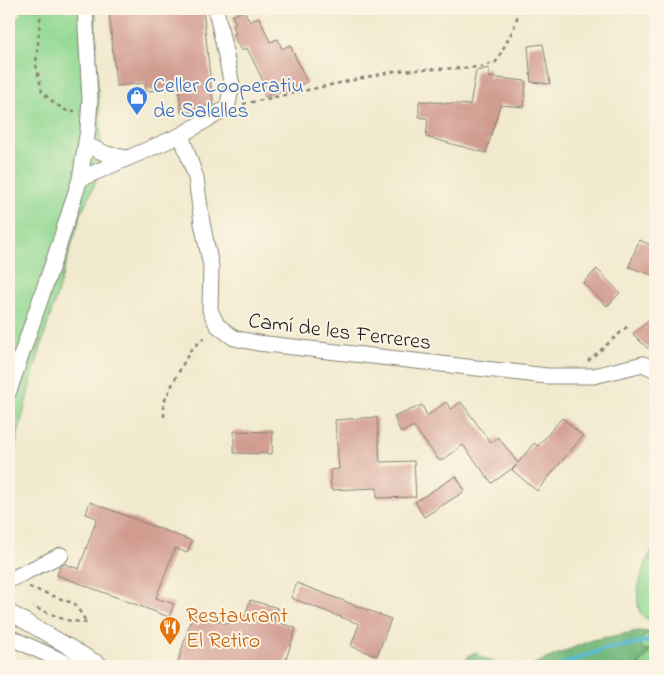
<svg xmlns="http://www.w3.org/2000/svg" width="664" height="675" font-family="'Indie Flower',sans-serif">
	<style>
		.green { fill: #91d892; stroke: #567a57 }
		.forest { fill: #74b87c; stroke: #486a4c }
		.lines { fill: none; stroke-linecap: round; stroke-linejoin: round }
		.stream { stroke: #54b8d2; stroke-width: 4.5 }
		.building { fill: #d19b90 }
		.minor-casing { stroke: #868375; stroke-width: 17 }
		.path { stroke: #868375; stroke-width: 2.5; stroke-dasharray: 4 4; stroke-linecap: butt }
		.minor { stroke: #fff; stroke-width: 15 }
		.labels { text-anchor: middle; stroke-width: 4; stroke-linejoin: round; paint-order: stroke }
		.shop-label { font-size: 22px; fill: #366cbe; stroke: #fcf5e5; text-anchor: start }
		.street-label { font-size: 22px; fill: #1c1c1c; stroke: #fcf5e5 }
		.food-label { font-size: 22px; fill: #c56008; stroke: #fcf5e5; text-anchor: start }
	</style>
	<rect width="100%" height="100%" fill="#fcf5e5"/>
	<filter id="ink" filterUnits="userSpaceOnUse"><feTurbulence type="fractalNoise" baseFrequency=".02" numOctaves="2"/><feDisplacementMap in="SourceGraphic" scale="10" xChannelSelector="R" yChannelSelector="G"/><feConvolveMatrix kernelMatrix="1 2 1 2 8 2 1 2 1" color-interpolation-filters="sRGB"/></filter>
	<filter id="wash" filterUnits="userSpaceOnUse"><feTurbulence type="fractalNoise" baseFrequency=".0096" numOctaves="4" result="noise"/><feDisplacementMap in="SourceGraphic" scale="20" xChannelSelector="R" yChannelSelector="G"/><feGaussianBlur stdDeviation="1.12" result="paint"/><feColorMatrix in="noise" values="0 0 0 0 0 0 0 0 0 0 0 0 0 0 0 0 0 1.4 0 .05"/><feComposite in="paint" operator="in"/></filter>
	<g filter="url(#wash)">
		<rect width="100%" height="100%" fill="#f1eace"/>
		<g class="green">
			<polygon points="23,9 96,9 95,42 101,143 95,184 82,211 34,370 9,471 9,35"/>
			<path d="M655,548V622C652,620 647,619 644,617C629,606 644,558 655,548Z"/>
			<polygon points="655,629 655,666 638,666 646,657 650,650 643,650 640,644 643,637"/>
		</g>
		<g class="forest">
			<polygon points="638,631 650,632 643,637 640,644 644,650 650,650 638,666 529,666 592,640"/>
			<polygon points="476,652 481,657 503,666 462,666 469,655"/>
		</g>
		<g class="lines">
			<polyline class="stream" points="557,666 605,649 655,640"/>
		</g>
		<g id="blocks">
			<g class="building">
				<polygon points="109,9 203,9 213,105 200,107 201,111 181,113 179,88 146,91 145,83 116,86"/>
				<polygon points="244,10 250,22 259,17 270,42 278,39 282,49 290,45 307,82 283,93 282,89 265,97 258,83 263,81 247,48 241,51 233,35 236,34 233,26 236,24 232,16"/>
				<polygon points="543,44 550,84 531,82 528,46"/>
				<polygon points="489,68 489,77 526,81 524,107 500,105 486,153 426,137 428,119 419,117 419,101 470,105 476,71"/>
				<polygon points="639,240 655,246 655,276 629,267"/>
				<polygon points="597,269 620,293 607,306 583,283"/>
				<polygon points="655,315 655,341 647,348 633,334"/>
				<polygon points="446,402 451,409 461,402 491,443 498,437 518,463 534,443 538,446 562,418 583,436 537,491 512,470 517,465 492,483 463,445 443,460 439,460 413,426 401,433 394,417 422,405 427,416"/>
				<polygon points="377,417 380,462 414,461 416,497 377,498 377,488 331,490 330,470 339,469 335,420"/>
				<polygon points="234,431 273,432 272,454 234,453"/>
				<polygon points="456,476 465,491 424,517 415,502"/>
				<polygon points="90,502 192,541 187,553 175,548 156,598 174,604 169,617 57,575 60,566 65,564 79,569 97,518 86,514"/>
				<polygon points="297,583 391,619 377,656 351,646 359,624 291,598"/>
				<polygon points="250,600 278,608 274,621 296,628 284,666 190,666 178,662 193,613 229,624 232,616 244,620"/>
			</g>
		</g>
	</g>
	<g filter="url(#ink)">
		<use href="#blocks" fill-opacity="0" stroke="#868375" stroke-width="1"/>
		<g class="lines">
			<g class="minor-casing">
				<g id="minor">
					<polyline points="181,135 196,178 202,223 211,266 210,310 217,325 234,338 258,343 547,376 594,376 643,364 655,370"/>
					<polyline points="86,145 107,154 127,158"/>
					<polyline points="80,179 181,135 227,108 232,85 216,9"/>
					<polyline points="9,391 60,242 80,179 88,129 90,99 85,9"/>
					<polyline points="9,580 61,555"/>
					<polyline points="9,612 102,666"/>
					<polyline points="9,637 73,666"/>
				</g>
			</g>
			<g class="path">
				<polyline points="41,9 36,65 42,92 54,103 67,111 75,111"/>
				<polyline points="243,104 395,71 481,67 496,62 513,30 520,9"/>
				<polyline points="588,361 628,326"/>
				<polyline points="164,417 164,402 172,385 190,351 207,335"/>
				<polyline points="29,587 75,604 87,623 66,620 33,607"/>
			</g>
			<use href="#minor" class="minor"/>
		</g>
	</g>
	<defs>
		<g id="shop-pin" transform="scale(1.125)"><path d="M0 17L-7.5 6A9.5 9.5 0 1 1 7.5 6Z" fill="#3f7fe0" stroke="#fcf5e5"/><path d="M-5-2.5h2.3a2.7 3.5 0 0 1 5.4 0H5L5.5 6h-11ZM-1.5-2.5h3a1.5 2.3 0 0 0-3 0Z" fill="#fff"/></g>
		<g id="restaurant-pin" transform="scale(1.125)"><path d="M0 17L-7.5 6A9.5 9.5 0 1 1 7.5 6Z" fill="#e8710a" stroke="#fcf5e5"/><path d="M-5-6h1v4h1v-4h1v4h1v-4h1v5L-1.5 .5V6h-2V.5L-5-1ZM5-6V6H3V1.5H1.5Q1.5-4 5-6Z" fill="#fff"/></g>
	</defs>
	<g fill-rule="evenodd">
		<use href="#shop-pin" x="137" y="97"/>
		<use href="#restaurant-pin" x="170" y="627"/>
	</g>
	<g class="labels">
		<g class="shop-label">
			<text x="153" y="92">Celler Cooperatiu<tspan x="153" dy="25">de Salelles</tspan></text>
		</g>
		<g class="street-label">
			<text transform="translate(340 330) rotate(7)" y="8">Camí de les Ferreres</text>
		</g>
		<g class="food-label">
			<text x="186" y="622">Restaurant<tspan x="186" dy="25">El Retiro</tspan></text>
		</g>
	</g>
	<rect width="664" height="675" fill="none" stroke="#fcf5e5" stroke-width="30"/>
</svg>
